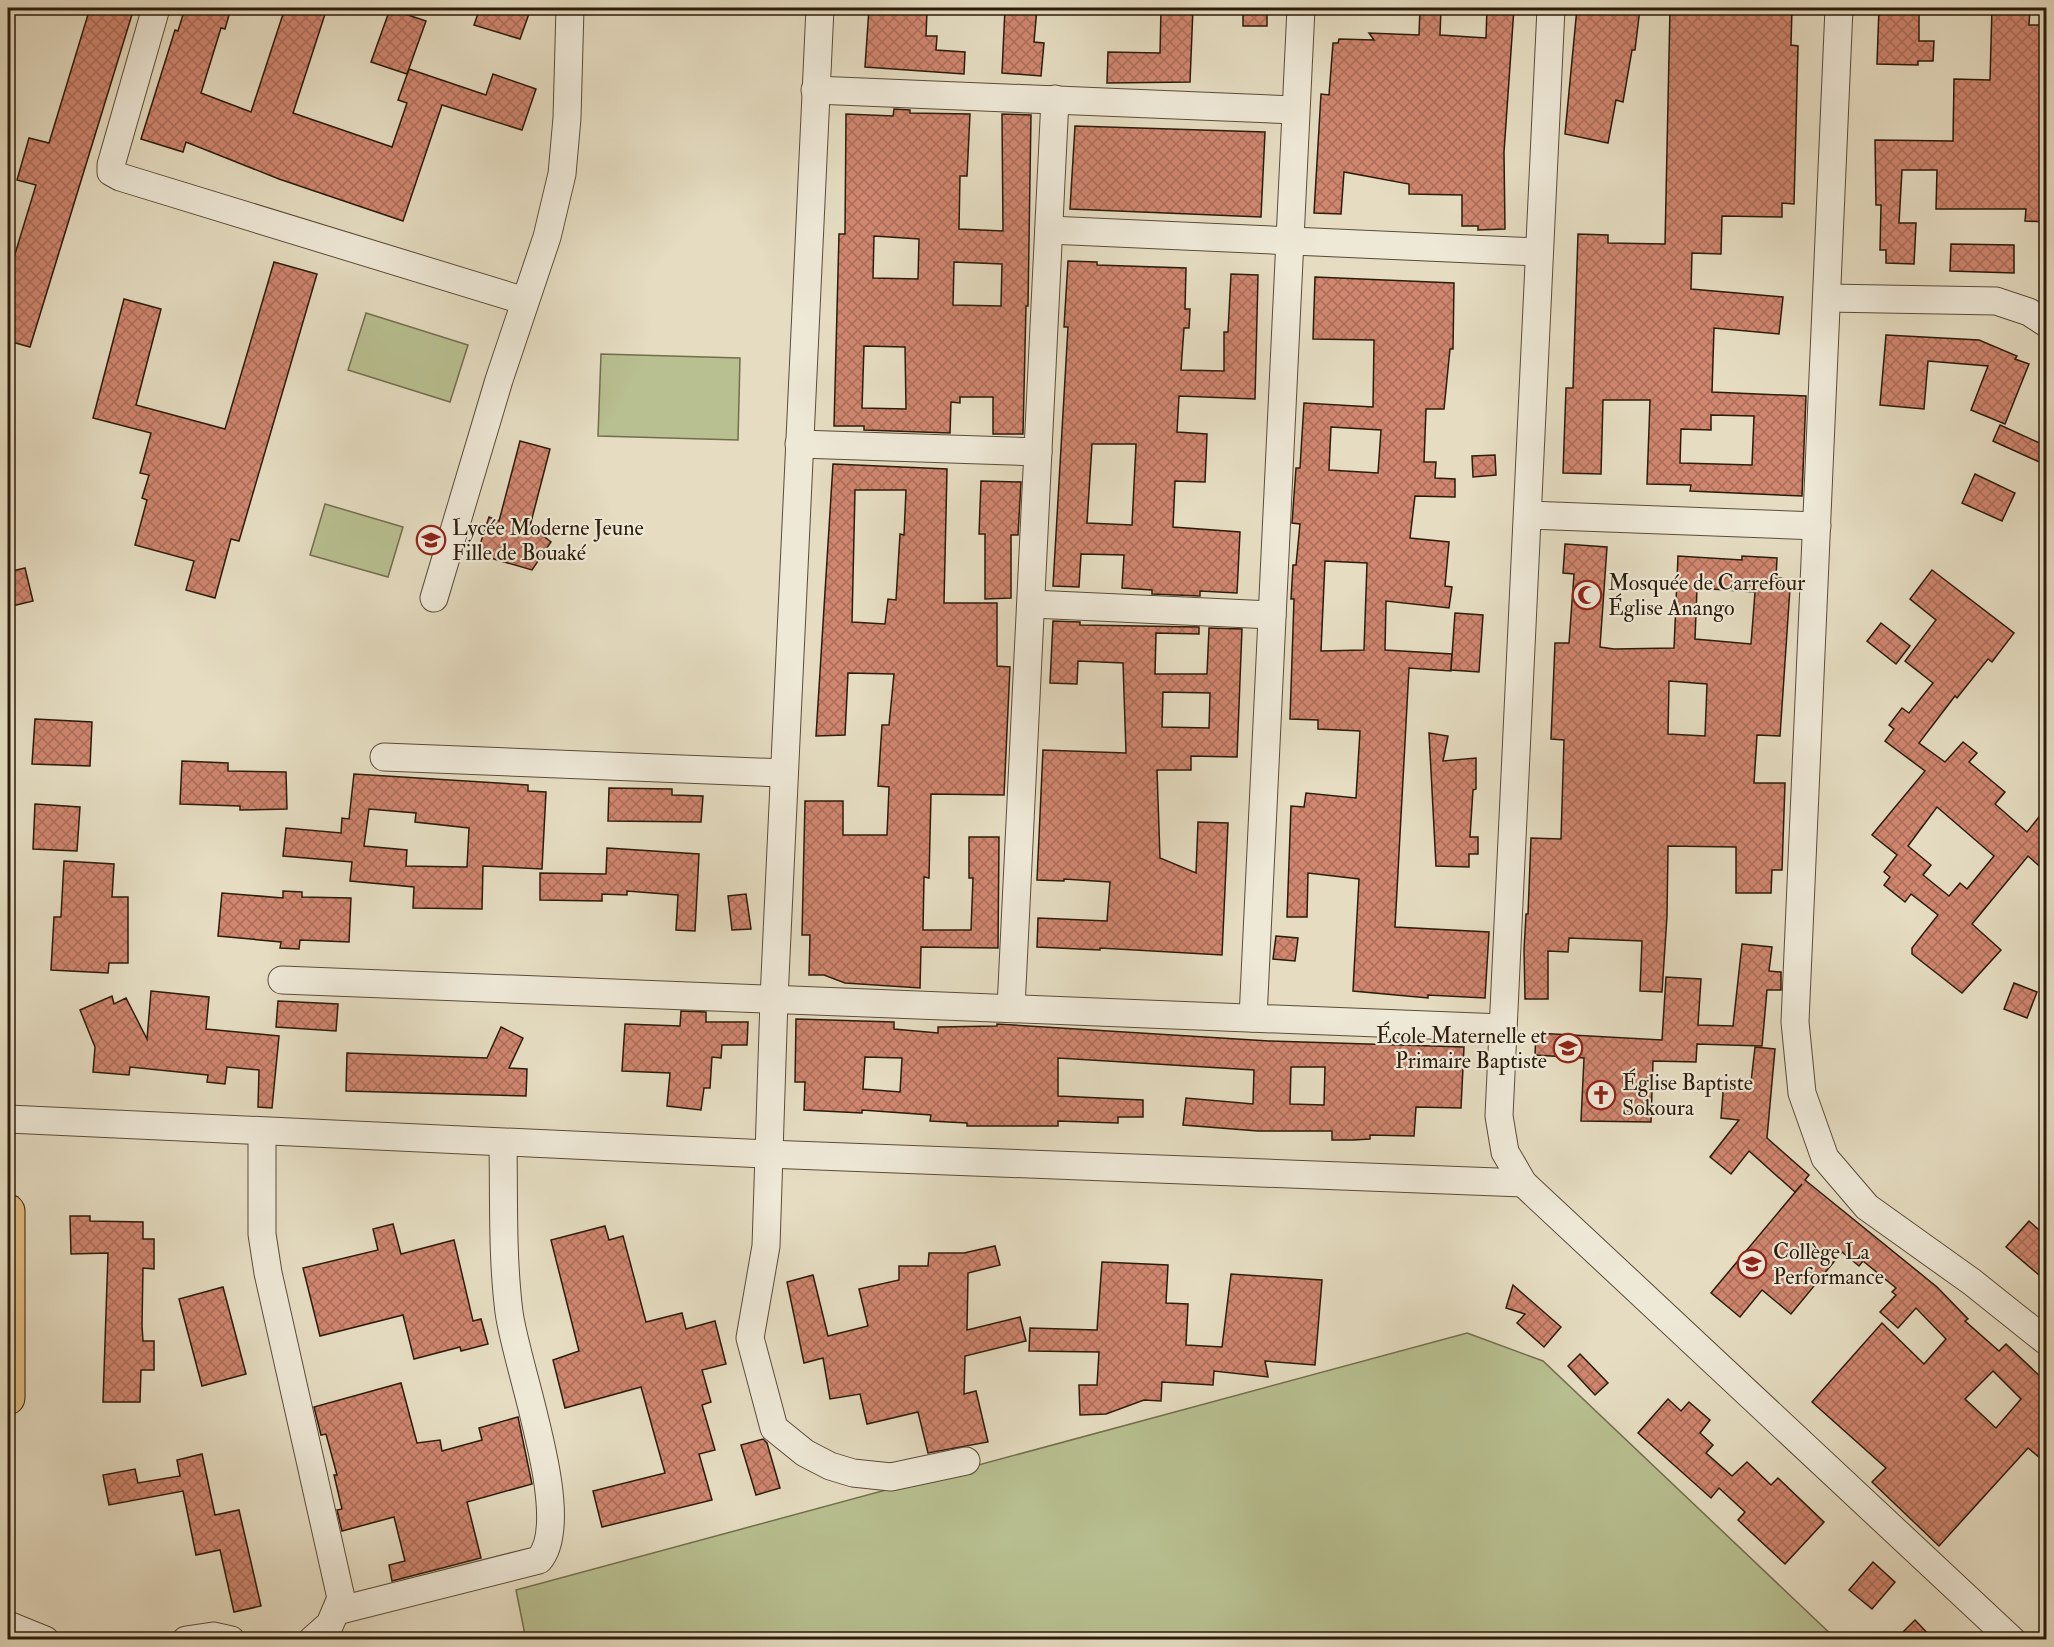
<svg xmlns="http://www.w3.org/2000/svg" width="2054" height="1647" font-family="'IM FELL Double Pica',serif">
	<style>
		.grass { fill: #b8bf90; stroke: #726e4d; stroke-width: 1.5 }
		.building { fill: url(#building-cross-hatch); stroke: #2c1c0a; stroke-width: 1.5; fill-rule: evenodd }
		.lines { fill: none; stroke-linecap: round; stroke-linejoin: round }
		.minor-casing { stroke: #5a4c38; stroke-width: 29 }
		.major-casing { stroke: #2c1c0a; stroke-width: 35 }
		.minor { stroke: #eee8d7; stroke-width: 27 }
		.major { stroke: #e2be80; stroke-width: 33 }
		.labels { text-anchor: middle; stroke-width: 4.5; stroke-linejoin: round; paint-order: stroke }
		.poi-label { font-size: 22px; fill: #2c1c0a; stroke: #eee8d7; text-anchor: start }
	</style>
	<defs>
		<pattern id="building-cross-hatch" width="8" height="8" patternUnits="userSpaceOnUse" patternTransform="scale(1.5)"><rect width="8" height="8" fill="#d0866f"/><path d="M0 0l8 8M0 8l8-8" fill="none" stroke="#a96d59"/></pattern>
	</defs>
	<rect width="100%" height="100%" fill="#e5dcc1"/>
	<filter id="stains"><feTurbulence type="fractalNoise" baseFrequency=".00333" numOctaves="4"/><feColorMatrix values="0 0 0 0 .2 0 0 0 0 .09 0 0 0 0 .02 0 0 0 .5 -.17"/></filter>
	<radialGradient id="worn" r=".72"><stop offset=".6" stop-color="#630" stop-opacity="0"/><stop offset="1" stop-color="#630" stop-opacity=".3"/></radialGradient>
	<g class="grass">
		<polygon points="366,313 468,345 450,402 348,370"/>
		<polygon points="601,354 740,358 738,440 598,436"/>
		<polygon points="325,504 403,527 388,577 310,555"/>
		<polygon points="1467,1333 1543,1361 1836,1639 526,1640 516,1590"/>
	</g>
	<g class="building">
		<polygon points="90,8 134,8 30,347 8,341 8,277 36,185 17,180 29,138 49,143"/>
		<polygon points="185,8 231,8 225,29 221,28 201,93 251,112 285,8 327,8 293,113 392,147 407,103 398,100 409,69 486,95 493,74 536,89 522,130 442,105 403,221 279,179 186,142 183,152 141,139 175,30 178,31"/>
		<polygon points="480,8 531,8 520,39 474,25"/>
		<polygon points="869,8 927,11 926,36 937,36 936,50 965,52 964,74 865,67"/>
		<polygon points="1005,8 1037,8 1034,42 1044,43 1041,76 1002,73"/>
		<polygon points="1161,8 1193,8 1190,82 1107,83 1108,52 1160,53"/>
		<rect x="1243" y="8" width="24" height="18"/>
		<polygon points="1420,8 1441,8 1440,35 1486,38 1487,8 1514,8 1504,152 1505,229 1478,230 1478,226 1462,226 1462,195 1409,194 1409,184 1344,172 1341,214 1314,213 1321,94 1329,95 1333,43 1338,43 1339,39 1374,40 1369,33 1419,35"/>
		<polygon points="1577,8 1640,8 1635,50 1632,50 1623,102 1616,100 1608,143 1565,134"/>
		<path d="M1670,8H1792L1791,45L1798,46L1794,204L1782,203V217L1722,216L1721,254L1692,253L1691,289L1783,297L1779,334L1714,328L1712,392L1806,396L1802,496L1690,491L1691,485L1647,484L1650,400H1603L1601,474L1563,473L1566,388H1573L1578,234L1608,235V243L1665,244ZM1711,415L1754,416L1752,465L1680,463L1681,429L1711,430Z"/>
		<polygon points="1879,8 1919,8 1919,41 1934,41 1933,61 1918,61 1918,65 1877,64"/>
		<polygon points="1992,8 2030,8 2029,25 2046,25 2046,222 2025,221 2026,209 1936,209 1937,170 1902,170 1899,223 1916,223 1914,264 1886,263 1886,250 1880,250 1881,205 1876,205 1875,140 1953,141 1954,79 1990,80"/>
		<polygon points="390,9 426,21 407,74 371,62"/>
		<path d="M894,109L910,110V113L970,114L967,176H960L959,229L1003,231L1002,114L1031,115L1028,306H1026L1023,434H993V397H960V403L951,402L950,433L864,430V426H834L839,234H845L846,114L893,116ZM874,236L919,239L918,279L873,278ZM954,262L1002,264L1001,306L953,305ZM864,346L905,347L906,409L862,408Z"/>
		<polygon points="1075,126 1265,132 1261,217 1070,209"/>
		<polygon points="1951,244 2014,245 2014,273 1950,271"/>
		<path d="M1068,261L1097,262V265L1186,268L1185,309H1190L1189,328H1184L1181,370L1224,371V332H1228L1231,274L1258,275L1255,399L1179,396L1177,432L1207,434L1205,482L1175,481L1173,527L1240,532L1237,593L1200,591V596L1152,594V590L1122,588L1124,555L1081,554L1079,587L1053,586L1068,327H1064ZM1092,444H1136L1132,525L1087,523Z"/>
		<polygon points="274,262 317,274 239,541 231,539 215,598 186,590 194,561 135,545 147,500 142,498 149,475 140,473 151,433 93,418 124,299 161,309 136,405 225,429"/>
		<path d="M1315,277L1454,283L1453,349H1450L1444,409H1426L1424,462H1436L1435,478L1455,479V497L1415,496L1410,538L1449,542L1445,586L1452,587L1449,608L1386,601L1385,650L1452,654L1451,671L1409,668L1395,927L1489,932L1485,998L1428,995V998L1353,991L1359,879L1308,873L1307,917H1287L1291,806L1304,807L1306,793L1356,798L1360,731L1318,729V720L1290,719L1294,599H1291L1293,565H1296L1300,524L1292,523L1296,468H1300L1304,403L1373,407L1374,340L1313,339ZM1331,427L1381,430L1378,473L1329,470ZM1325,561L1367,563L1364,650L1321,651Z"/>
		<polygon points="1886,335 1979,340 2017,356 2015,359 2029,364 2005,424 1971,410 1988,366 1928,361 1924,409 1880,405"/>
		<polygon points="2000,425 2046,446 2046,465 1993,441"/>
		<polygon points="520,441 550,449 530,526 551,542 532,570 477,554 489,517 499,521"/>
		<polygon points="1495,455 1496,475 1473,477 1472,456"/>
		<path d="M833,464L947,469L944,603H997V666L1010,667L1004,795L931,794L929,878L924,877L923,930H971L973,878H969V837H999L998,948L921,947L920,988L845,983L824,975H809L810,935H802L805,801H843V835H887L889,787L878,786L882,725H889L894,674L848,673L845,735L816,736ZM855,490H906L904,535L900,534L896,600L888,599L885,624L852,622Z"/>
		<polygon points="1975,474 2015,493 2002,521 1962,503"/>
		<polygon points="981,481 1021,482 1018,535 1011,535 1011,598 985,599 985,534 979,534"/>
		<path d="M1565,544L1607,547L1600,647L1614,649L1674,648L1678,556L1742,560V556L1777,558L1776,578H1781L1780,588H1790L1780,736L1757,735L1754,783H1785L1782,870H1772L1771,893H1736V847L1668,846L1667,916L1662,992L1640,991L1642,941L1569,938L1568,952L1548,951V999H1525L1524,950L1526,914H1528L1531,838L1561,839L1564,740L1551,739L1555,643H1569L1574,574L1563,573ZM1697,588L1755,592L1751,644L1695,639ZM1669,681L1707,684L1705,736L1668,734Z"/>
		<polygon points="25,568 33,601 8,607 8,572"/>
		<path d="M1932,570L2014,633L1992,662L1988,659L1957,698L1955,696L1919,743L1945,762L1963,742L1977,753L1969,762L2005,792L1995,804L2027,832L2046,808V872L2028,856L1972,924L2001,950L1962,993L1912,954V948L1938,915L1911,894L1905,902L1884,885L1890,877L1884,872L1897,855L1872,835L1925,771L1885,741L1894,729L1889,725L1902,708L1909,713L1933,683L1905,661L1936,620L1910,599ZM1937,807L1994,856L1967,889L1960,883L1949,896L1923,875L1931,865L1908,846Z"/>
		<polygon points="1455,613 1483,615 1479,672 1451,670"/>
		<path d="M1053,621L1080,622V625L1199,627V634L1156,633L1155,674H1207L1209,628L1242,629L1237,757L1191,756V770H1157L1160,858L1196,873L1198,822L1228,823L1222,955L1100,948V950L1037,947L1038,918L1107,921L1110,882L1064,879V881L1037,880L1043,750L1126,753L1123,663L1078,661L1077,684L1050,683ZM1163,692L1210,693L1209,728L1162,727Z"/>
		<polygon points="1881,623 1910,646 1896,664 1867,641"/>
		<polygon points="35,719 92,722 90,766 32,764"/>
		<polygon points="1429,733 1448,736 1443,761 1476,758 1476,789 1473,790 1470,837 1478,837 1478,854 1469,854 1469,867 1436,866"/>
		<polygon points="182,761 228,763 228,771 286,772 287,809 240,810 240,806 180,804"/>
		<path d="M354,774L528,785V791L546,792L542,869L483,866L482,909L413,908L414,887L350,881L352,862L283,856L286,828L341,833L342,818L349,819ZM369,809L416,813L415,822L469,828L467,867L406,866L407,850L364,846Z"/>
		<polygon points="609,788 672,789 672,795 703,796 701,822 608,821"/>
		<polygon points="35,804 80,807 77,851 33,849"/>
		<polygon points="607,848 699,854 695,931 676,930 678,895 627,891 627,895 602,894 602,901 540,900 540,873 606,874"/>
		<polygon points="64,861 114,864 112,897 128,897 128,963 109,963 108,973 51,970 54,917 61,917"/>
		<polygon points="283,891 302,892 302,897 351,898 349,942 300,940 299,949 280,948 281,942 218,936 222,893 283,898"/>
		<polygon points="746,894 751,929 732,930 728,896"/>
		<polygon points="1276,936 1298,938 1295,961 1273,959"/>
		<polygon points="1742,944 1772,947 1769,971 1781,972 1781,990 1767,990 1762,1046 1697,1044 1696,1062 1653,1061 1651,1122 1581,1121 1584,1058 1535,1055 1536,1033 1662,1040 1666,977 1701,979 1698,1025 1733,1026"/>
		<polygon points="2014,983 2037,992 2027,1018 2004,1009"/>
		<polygon points="151,991 209,997 206,1029 279,1036 272,1108 258,1107 259,1070 227,1067 225,1084 207,1082 208,1075 130,1067 129,1075 93,1072 95,1047 80,1010 112,996 114,1004 126,998 147,1039"/>
		<polygon points="278,1001 338,1004 336,1031 276,1027"/>
		<polygon points="681,1011 706,1012 706,1022 748,1022 747,1045 722,1045 721,1058 712,1057 710,1088 704,1088 701,1110 667,1106 670,1073 622,1071 625,1024 680,1026"/>
		<path d="M796,1019L894,1022V1029L938,1033V1027L997,1026V1024L1269,1041L1464,1047L1461,1108L1416,1107L1414,1136L1370,1135V1139L1353,1140H1332V1131H1258L1183,1125L1186,1098L1253,1104L1254,1070L1058,1058V1096L1143,1100V1117H1118V1123L1058,1121V1126H967V1123L930,1121L931,1115L862,1110V1113L804,1110L805,1082H795ZM865,1057L902,1058L900,1092L863,1089ZM1291,1067H1325L1324,1105L1290,1104Z"/>
		<polygon points="501,1027 523,1038 509,1068 527,1069 526,1096 346,1091 347,1053 487,1058"/>
		<path d="M1755,1047L1775,1049L1767,1138L1809,1175L1805,1180L1937,1287L1968,1319L1965,1321L1999,1351L2006,1344L2046,1382V1463L2028,1448L1939,1546L1872,1482L1886,1468L1812,1402L1882,1323L1924,1364L1946,1339L1916,1308L1898,1328L1880,1312L1896,1295L1892,1292L1896,1288L1863,1261L1859,1266L1842,1252L1791,1314L1762,1290L1740,1317L1711,1293L1802,1184L1795,1192L1749,1151L1731,1174L1710,1157L1739,1120L1721,1118L1724,1080L1751,1082ZM1993,1371L2021,1399L1996,1428L1965,1399Z"/>
		<polygon points="70,1216 90,1216 90,1221 143,1222 143,1239 154,1239 154,1269 143,1268 142,1326 143,1341 154,1341 154,1370 141,1370 140,1402 103,1402 108,1253 71,1254"/>
		<polygon points="2029,1221 2046,1236 2046,1281 2006,1247"/>
		<polygon points="393,1224 401,1254 454,1240 473,1321 481,1319 488,1344 461,1351 460,1347 414,1359 403,1315 320,1336 303,1268 378,1250 373,1229"/>
		<polygon points="605,1226 609,1240 623,1236 646,1322 682,1313 686,1329 715,1321 726,1364 702,1370 711,1402 702,1405 715,1450 699,1454 712,1500 602,1527 593,1491 665,1473 641,1387 565,1408 553,1360 579,1351 551,1240"/>
		<polygon points="995,1246 1000,1265 968,1273 967,1330 1020,1317 1026,1341 965,1356 964,1394 976,1391 988,1442 928,1453 918,1412 867,1424 860,1394 830,1399 823,1358 804,1363 787,1282 813,1275 828,1336 868,1326 859,1289 899,1280 899,1266 928,1266 929,1253 964,1253"/>
		<polygon points="1102,1262 1168,1265 1166,1303 1188,1304 1186,1345 1222,1347 1231,1274 1322,1280 1315,1365 1265,1361 1268,1377 1214,1371 1213,1385 1162,1382 1161,1401 1144,1400 1106,1414 1080,1415 1079,1385 1097,1385 1099,1352 1029,1351 1030,1328 1097,1330"/>
		<polygon points="1513,1285 1561,1327 1544,1347 1517,1323 1525,1314 1506,1308"/>
		<polygon points="223,1287 246,1374 202,1386 179,1299"/>
		<polygon points="1580,1354 1608,1383 1595,1395 1568,1366"/>
		<polygon points="401,1383 417,1443 440,1440 442,1451 482,1440 479,1428 518,1417 532,1484 467,1502 481,1558 392,1581 389,1565 405,1561 394,1517 342,1531 337,1510 342,1509 334,1475 337,1475 326,1434 321,1435 314,1407"/>
		<polygon points="1668,1399 1681,1411 1689,1402 1710,1420 1700,1433 1713,1445 1706,1453 1732,1476 1747,1462 1771,1485 1778,1478 1824,1522 1785,1564 1738,1520 1745,1512 1719,1488 1711,1498 1638,1433"/>
		<polygon points="763,1439 767,1443 780,1488 756,1495 741,1445"/>
		<polygon points="202,1454 215,1515 239,1510 261,1606 234,1612 220,1550 196,1555 183,1491 109,1505 103,1475 135,1469 138,1483 180,1476 177,1460"/>
		<polygon points="1873,1562 1895,1582 1872,1609 1849,1590"/>
		<polygon points="1915,1620 1934,1640 1895,1640"/>
	</g>
	<g class="lines">
		<g class="minor-casing">
			<g id="minor">
				<polyline points="156,8 111,165 111,172 120,177 525,301"/>
				<polyline points="820,8 774,999 766,1246 750,1338 774,1428 805,1453 830,1466 853,1473 891,1477 966,1461"/>
				<polyline points="1551,8 1499,1116 1505,1152 1523,1183 2012,1640"/>
				<polyline points="1839,8 1795,1022 1802,1093 1825,1158 1867,1207 1972,1282 2046,1341"/>
				<polyline points="815,90 1295,110"/>
				<polyline points="1049,230 1538,252"/>
				<polyline points="1827,298 1996,301 2029,312 2046,323"/>
				<polyline points="799,444 1038,452"/>
				<polyline points="1528,515 1817,526"/>
				<polyline points="434,598 499,380 547,237 562,174 567,118 570,8"/>
				<polyline points="1032,604 1272,615"/>
				<polyline points="384,757 784,773"/>
				<polyline points="282,980 1503,1028"/>
				<polyline points="1011,1008 1055,99"/>
				<polyline points="1253,1018 1301,8"/>
				<polyline points="8,1119 767,1154 1523,1183"/>
				<polyline points="262,1133 262,1234 268,1273 341,1598 330,1624 312,1640"/>
				<path d="M337,1611L539,1560C575,1519 516,1367 509,1312C502,1256 504,1199 503,1143"/>
				<polyline points="8,1625 45,1640"/>
				<polyline points="186,1640 213,1636 231,1640"/>
			</g>
		</g>
		<g class="major-casing">
			<polyline id="major" points="8,1211 8,1398"/>
		</g>
		<use href="#minor" class="minor"/>
		<use href="#major" class="major"/>
	</g>
	<defs>
		<g id="school-ring" transform="scale(1.5)"><circle r="9.5" fill="#eee8d7" stroke="#8f2418" stroke-width="1.5"/><path d="M0-5L7-2L0 1L-7-2ZM-4 1L0 2.5L4 1V4Q0 6-4 4Z" fill="#8f2418"/></g>
		<g id="mosque-ring" transform="scale(1.5)"><circle r="9.5" fill="#eee8d7" stroke="#8f2418" stroke-width="1.5"/><path d="M3.5-4.9A6 6 0 1 0 3.5 4.9A5 5 0 1 1 3.5-4.9Z" fill="#8f2418"/></g>
		<g id="church-ring" transform="scale(1.5)"><circle r="9.5" fill="#eee8d7" stroke="#8f2418" stroke-width="1.5"/><path d="M-1.2-6h2.4v3.5h3.3v2.4h-3.3V6h-2.4V-.1h-3.3v-2.4h3.3Z" fill="#8f2418"/></g>
	</defs>
	<g fill-rule="evenodd">
		<use href="#school-ring" x="431" y="540"/>
		<use href="#mosque-ring" x="1587" y="595"/>
		<use href="#school-ring" x="1568" y="1048"/>
		<use href="#church-ring" x="1601" y="1095"/>
		<use href="#school-ring" x="1752" y="1264"/>
	</g>
	<g class="labels">
		<g class="poi-label">
			<text x="452" y="535">Lycée Moderne Jeune<tspan x="452" dy="25">Fille de Bouaké</tspan></text>
			<text x="1608" y="590">Mosquée de Carrefour<tspan x="1608" dy="25">Église Anango</tspan></text>
			<text x="1547" y="1043" text-anchor="end">École Maternelle et<tspan x="1547" dy="25">Primaire Baptiste</tspan></text>
			<text x="1622" y="1090">Église Baptiste<tspan x="1622" dy="25">Sokoura</tspan></text>
			<text x="1773" y="1259">Collège La<tspan x="1773" dy="25">Performance</tspan></text>
		</g>
	</g>
	<rect width="2054" height="1647" fill="none" stroke="#e5dcc1" stroke-width="30"/>
	<rect x="9" y="9" width="2036" height="1629" fill="none" stroke="#2c1c0a" stroke-width="3"/>
	<rect x="15" y="15" width="2024" height="1617" fill="none" stroke="#2c1c0a" stroke-width="1.5"/>
	<rect width="100%" height="100%" filter="url(#stains)"/>
	<rect width="100%" height="100%" fill="url(#worn)"/>
</svg>
